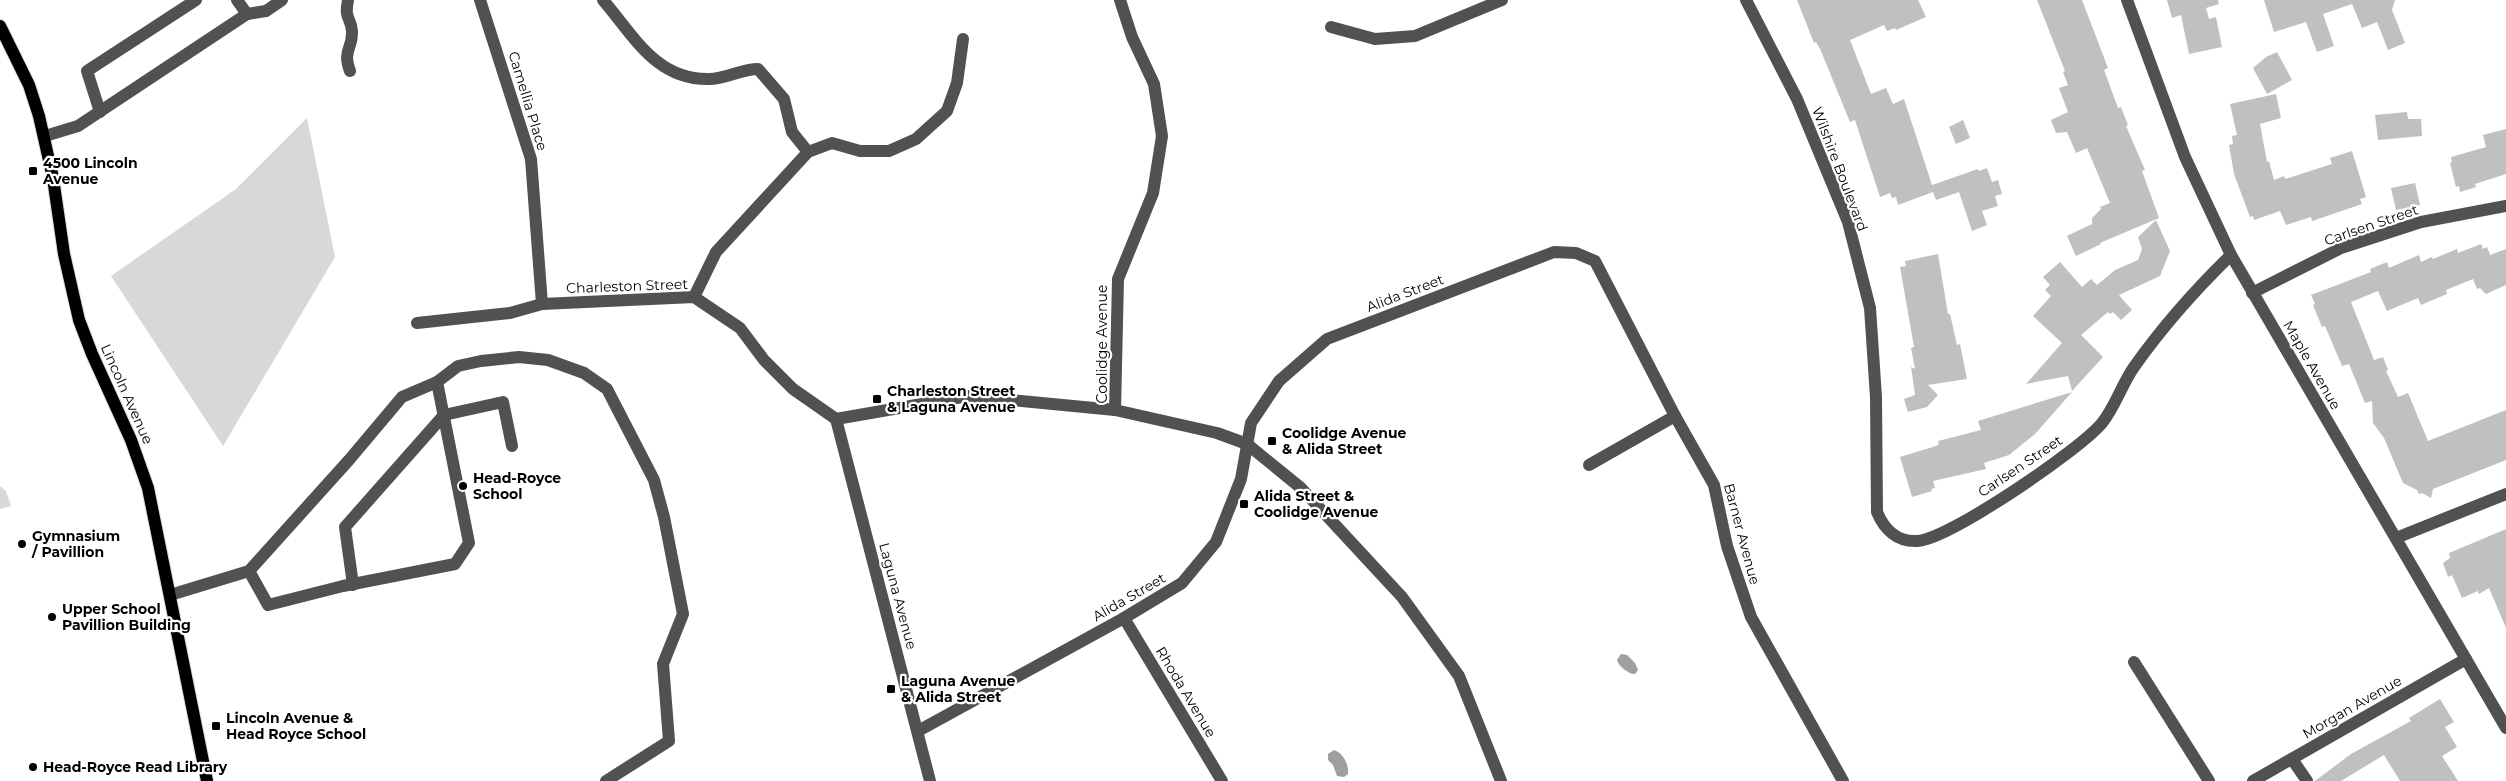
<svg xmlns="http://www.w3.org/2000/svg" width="2506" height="781" font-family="Montserrat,sans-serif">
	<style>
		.green { fill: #d8d8d8 }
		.water { fill: #9f9f9f }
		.building { fill: #c0c0c0 }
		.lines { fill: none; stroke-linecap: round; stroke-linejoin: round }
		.major-casing { stroke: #dbdbdb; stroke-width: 14 }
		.minor { stroke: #515151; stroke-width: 12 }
		.major { stroke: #000; stroke-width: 12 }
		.poi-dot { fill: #000; stroke: #fff; stroke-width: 2 }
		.labels { text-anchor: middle; stroke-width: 4.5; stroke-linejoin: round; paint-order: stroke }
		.street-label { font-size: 14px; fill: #000; stroke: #fff }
		.poi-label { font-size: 14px; font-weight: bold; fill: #000; stroke: #fff; text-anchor: start }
	</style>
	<rect width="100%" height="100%" fill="#fff"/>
	<g class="green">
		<polygon points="307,118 335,257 223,446 111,276 236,189"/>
		<polygon points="0,486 6,491 11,506 0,509"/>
	</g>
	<g class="water">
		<path d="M1621,654L1627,655L1635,663L1638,670L1635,674C1630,675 1618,666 1617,660Z"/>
		<path d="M1334,750C1343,753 1349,764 1348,774L1344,777L1337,776L1333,765L1328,760V754Z"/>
	</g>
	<g class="building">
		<polygon points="1797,0 1918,0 1926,17 1896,30 1895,28 1887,31 1884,25 1850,40 1871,94 1886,88 1893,104 1904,99 1932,185 1978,169 1979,171 1987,168 1992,182 1998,180 2002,194 1995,196 1998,206 1982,211 1987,225 1972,231 1959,192 1936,200 1933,192 1898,205 1896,197 1892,198 1890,193 1880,197 1855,120 1850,122 1821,51 1816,42 1814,43"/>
		<polygon points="2037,0 2082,0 2108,68 2104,70 2118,108 2121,107 2128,125 2126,126 2145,170 2142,171 2159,218 2100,243 2101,244 2076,256 2067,236 2092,224 2092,218 2101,209 2100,207 2110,203 2087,148 2076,153 2067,132 2056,133 2051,120 2068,112 2059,88 2068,85 2063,72 2065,71"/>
		<polygon points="2167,0 2218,0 2219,4 2206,8 2209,19 2216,17 2222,47 2189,54 2181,15 2172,18"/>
		<polygon points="2264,0 2395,0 2392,10 2405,43 2388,50 2377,22 2362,28 2352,4 2323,14 2334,46 2317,52 2306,22 2274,32"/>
		<polygon points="2277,52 2292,80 2267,94 2253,68 2266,57"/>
		<polygon points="2276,94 2281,118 2260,124 2267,162 2269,161 2274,180 2284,176 2285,179 2332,164 2330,158 2352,151 2366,197 2360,199 2362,204 2321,218 2312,221 2311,217 2286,225 2280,211 2254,220 2253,216 2250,217 2234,174 2229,145 2233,144 2232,136 2237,135 2230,104"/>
		<polygon points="2407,112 2408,119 2421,119 2422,136 2378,140 2375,115"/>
		<polygon points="1963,120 1970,138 1956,144 1949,127"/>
		<polygon points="2506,129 2506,174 2475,184 2476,187 2460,192 2459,186 2456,187 2450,163 2452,162 2451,157 2486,147 2483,135"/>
		<polygon points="2415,183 2420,205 2396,210 2391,188"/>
		<polygon points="2156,220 2170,251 2160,276 2119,295 2132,310 2121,320 2113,312 2110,314 2108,312 2081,335 2103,357 2072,391 2068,376 2026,384 2062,343 2033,316 2051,296 2045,290 2050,285 2043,277 2060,262 2082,287 2091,279 2097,285 2115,270 2138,260 2142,249 2138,237"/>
		<polygon points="2481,244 2483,249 2487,247 2490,255 2506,249 2506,285 2486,294 2480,288 2477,289 2473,279 2446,290 2447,294 2421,305 2418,298 2387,311 2378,291 2351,302 2374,360 2383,357 2388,370 2386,371 2398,397 2408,393 2428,441 2506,410 2506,460 2433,489 2431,498 2422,493 2419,494 2417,490 2403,483 2384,438 2373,423 2372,401 2365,403 2349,364 2342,366 2325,326 2322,327 2313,305 2315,304 2311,295 2371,272 2370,269 2387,262 2389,268 2419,255 2421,262 2432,257 2433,259 2457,249 2458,253"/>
		<polygon points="1938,254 1948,314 1950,314 1957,345 1960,344 1967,379 1928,385 1938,395 1927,407 1908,412 1904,399 1915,395 1911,367 1915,369 1911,348 1914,347 1900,267 1906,266 1905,261"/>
		<polygon points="2072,392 2035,434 2009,455 1984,463 1986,469 1933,481 1935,488 1931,489 1932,491 1912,497 1900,457 1936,446 1939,444 1938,441 1981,430 1978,421"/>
		<polygon points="2506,529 2506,628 2489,588 2479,594 2478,591 2462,598 2452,575 2448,577 2443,563 2450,558 2449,553"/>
		<polygon points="2440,699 2454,722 2445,727 2457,747 2442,756 2458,781 2400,781 2384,755 2341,781 2315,781 2351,754 2411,721 2409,718"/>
	</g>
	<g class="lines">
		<g class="major-casing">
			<polyline id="major" points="0,26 29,85 39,116 53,178 64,254 79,320 92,354 131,440 148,488 207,781"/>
		</g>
		<g class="minor">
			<path d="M348,0C344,20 351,17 352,31C353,49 342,50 350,71"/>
			<polyline points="480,0 531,159 542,304"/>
			<path d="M603,0C634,36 656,80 709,79C726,79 741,69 758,69L784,99L792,132L808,152"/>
			<path d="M1746,0L1797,99L1848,222L1870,308L1876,397L1877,512C1884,529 1897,542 1917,541C1948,540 2081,449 2102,423C2115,407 2122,384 2134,367C2163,326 2195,290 2231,255"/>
			<polyline points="2127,0 2185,157 2231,255 2506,728"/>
			<polyline points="247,14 266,11 282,0"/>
			<polyline points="1331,27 1375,39 1415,36 1502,0"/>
			<polyline points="100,112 87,71 196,0"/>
			<polyline points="45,136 78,126 247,14 237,0"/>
			<polyline points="2252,293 2341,248 2421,222 2506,206"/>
			<polyline points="694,297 716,252 808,152 832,143 860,151 889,151 916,139 947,111 957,83 963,39"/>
			<polyline points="417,323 510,313 542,304 694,297 740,328 764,360 793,389 836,419 968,396 1115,410 1217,433 1247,444 1301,488 1402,597 1459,676 1501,781"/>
			<polyline points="1115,410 1118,279 1153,193 1162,136 1154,84 1132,37 1120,0"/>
			<polyline points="836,419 930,781"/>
			<polyline points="1589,465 1675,416"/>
			<polyline points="2396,538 2506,494"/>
			<polyline points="249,571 268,605 343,586 455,564 469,543 437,382"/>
			<polyline points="353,585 345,527 444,415 503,402 512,446"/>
			<polyline points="170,595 249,571 349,460 402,397 437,382 458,366 481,361 519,357 548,360 584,373 607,389 654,480 664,517 683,614 663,664 669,741 606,781"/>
			<polyline points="1124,618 1222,781"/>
			<polyline points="2134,662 2209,781"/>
			<polyline points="918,731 1124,618 1182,583 1216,542 1241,479 1251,423 1279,381 1327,339 1554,252 1576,253 1595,261 1675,416 1714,485 1727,546 1751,617 1843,781"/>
			<polyline points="2292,759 2307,781"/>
			<polyline points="2253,781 2466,659"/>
		</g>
		<use href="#major" class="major"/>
	</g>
	<g class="poi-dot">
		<rect x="28" y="166" width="10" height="10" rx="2.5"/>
		<rect x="872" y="394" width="10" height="10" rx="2.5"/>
		<rect x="1267" y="436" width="10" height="10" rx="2.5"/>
		<circle cx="463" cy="486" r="5"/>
		<rect x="1239" y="499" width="10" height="10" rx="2.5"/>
		<circle cx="22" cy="544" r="5"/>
		<circle cx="52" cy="617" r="5"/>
		<rect x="886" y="684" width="10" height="10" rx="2.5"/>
		<rect x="211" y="721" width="10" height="10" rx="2.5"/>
		<circle cx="33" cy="767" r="5"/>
	</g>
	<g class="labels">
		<g class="street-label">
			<text transform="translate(528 101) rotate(73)" y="5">Camellia Place</text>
			<text transform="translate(1840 169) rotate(69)" y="5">Wilshire Boulevard</text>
			<text transform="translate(2371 225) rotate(-19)" y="5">Carlsen Street</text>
			<text transform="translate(627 286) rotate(-2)" y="5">Charleston Street</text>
			<text transform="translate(1405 293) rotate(-21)" y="5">Alida Street</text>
			<text transform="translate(1102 344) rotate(-90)" y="5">Coolidge Avenue</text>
			<text transform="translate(2312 365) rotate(60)" y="5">Maple Avenue</text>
			<text transform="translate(127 394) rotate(66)" y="5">Lincoln Avenue</text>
			<text transform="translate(2020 466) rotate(-34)" y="5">Carlsen Street</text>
			<text transform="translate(1742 534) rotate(75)" y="5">Barner Avenue</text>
			<text transform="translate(898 596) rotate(75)" y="5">Laguna Avenue</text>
			<text transform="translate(1129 597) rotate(-30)" y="5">Alida Street</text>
			<text transform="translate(1186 692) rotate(59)" y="5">Rhoda Avenue</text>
			<text transform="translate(2352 707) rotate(-30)" y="5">Morgan Avenue</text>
		</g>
		<g class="poi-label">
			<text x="43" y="168">4500 Lincoln<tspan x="43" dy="16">Avenue</tspan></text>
			<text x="887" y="396">Charleston Street<tspan x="887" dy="16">&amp; Laguna Avenue</tspan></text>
			<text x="1282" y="438">Coolidge Avenue<tspan x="1282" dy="16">&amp; Alida Street</tspan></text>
			<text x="473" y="483">Head-Royce<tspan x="473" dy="16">School</tspan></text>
			<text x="1254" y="501">Alida Street &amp;<tspan x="1254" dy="16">Coolidge Avenue</tspan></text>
			<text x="32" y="541">Gymnasium<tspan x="32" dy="16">/ Pavillion</tspan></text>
			<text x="62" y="614">Upper School<tspan x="62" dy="16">Pavillion Building</tspan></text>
			<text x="901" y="686">Laguna Avenue<tspan x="901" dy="16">&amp; Alida Street</tspan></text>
			<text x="226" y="723">Lincoln Avenue &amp;<tspan x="226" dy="16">Head Royce School</tspan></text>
			<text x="43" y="772">Head-Royce Read Library</text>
		</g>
	</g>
</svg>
